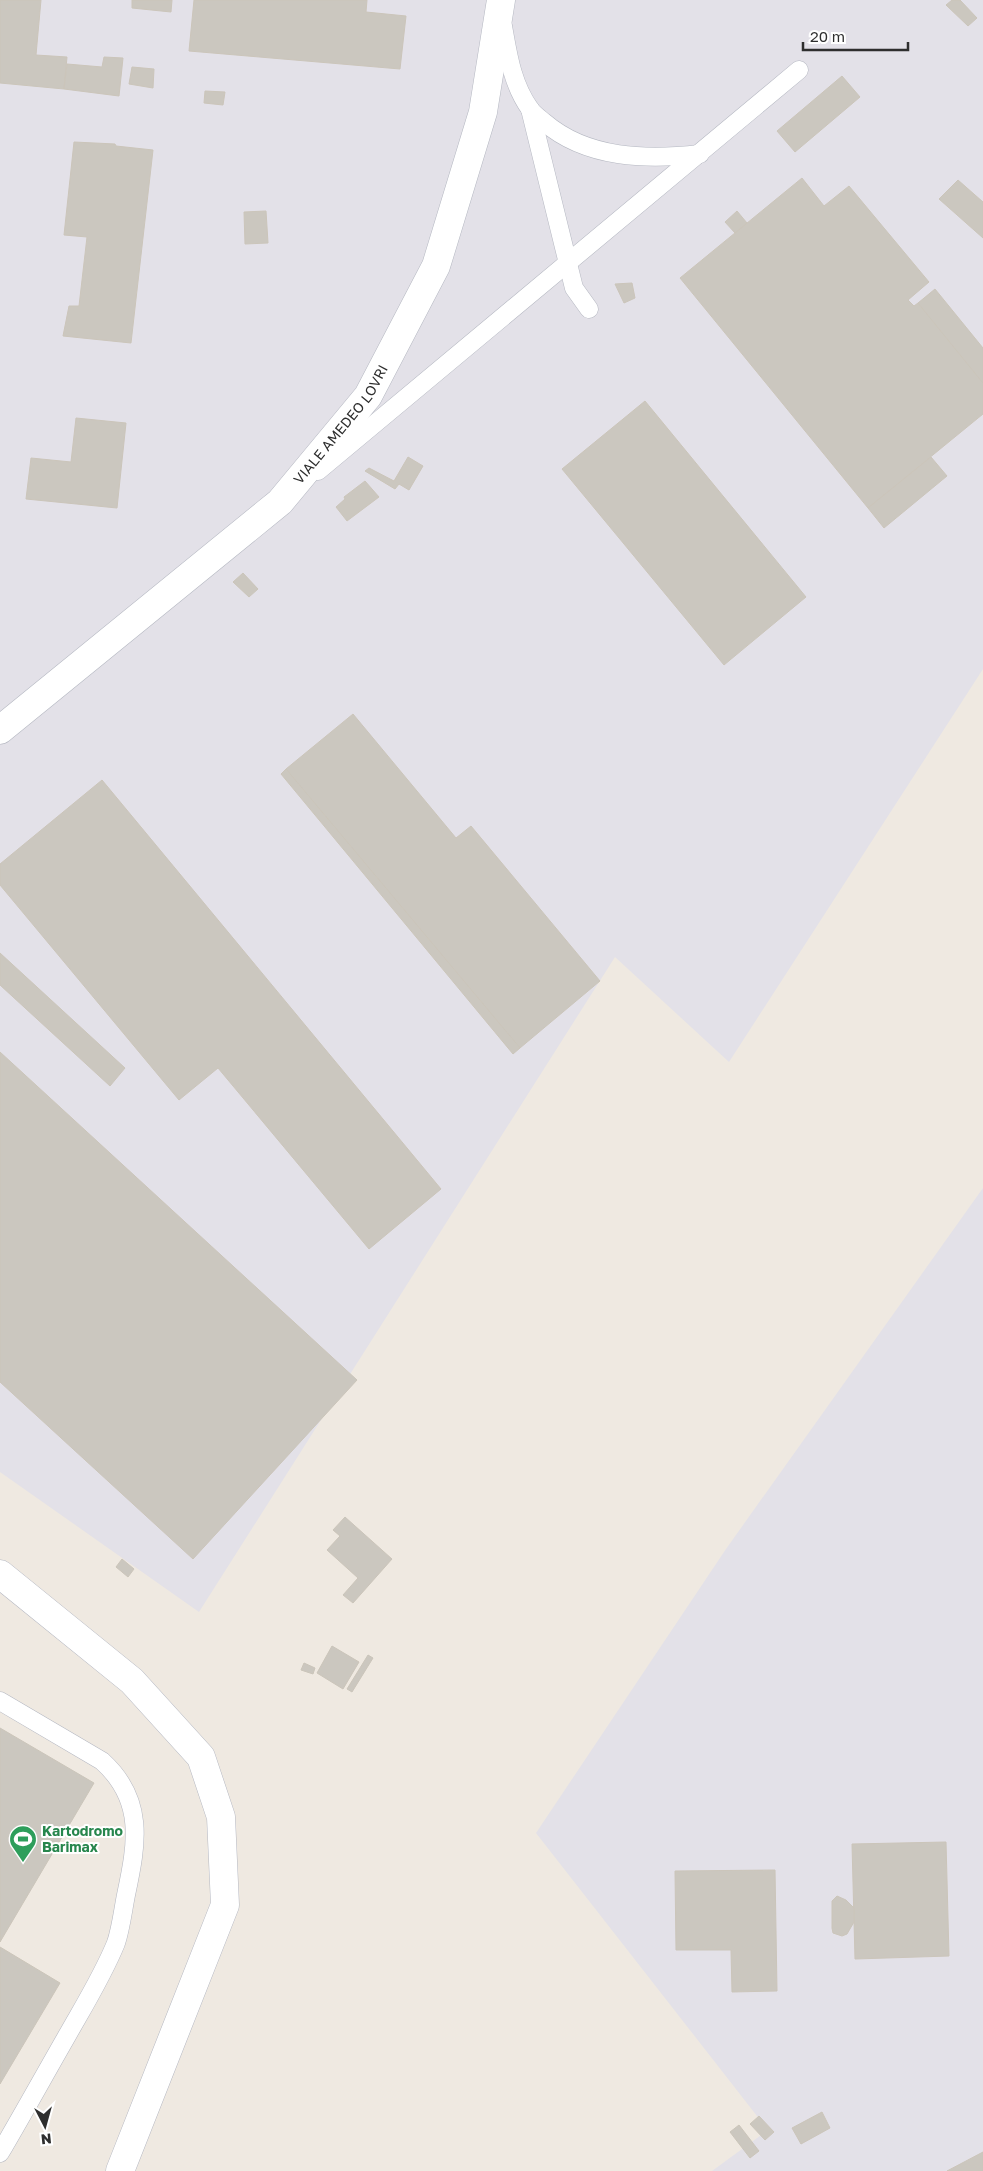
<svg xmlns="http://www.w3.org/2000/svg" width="983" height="2171" font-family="'Golos Text',sans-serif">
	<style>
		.industrial { fill: #e3e1e8 }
		.building { fill: #cbc7bf; stroke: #cbc5ba }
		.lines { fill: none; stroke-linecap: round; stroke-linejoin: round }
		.service-casing { stroke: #b4b7c1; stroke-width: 19 }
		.minor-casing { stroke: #b4b7c1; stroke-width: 29 }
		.service { stroke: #fff; stroke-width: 18 }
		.minor { stroke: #fff; stroke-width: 28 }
		.labels { text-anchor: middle; stroke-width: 4; stroke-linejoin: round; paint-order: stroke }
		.street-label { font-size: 14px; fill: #2e2e2e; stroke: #fff }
		.leisure-label { font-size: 14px; font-weight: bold; fill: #27864d; stroke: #fff; text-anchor: start }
	</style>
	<rect width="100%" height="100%" fill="#efe9e1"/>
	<g class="industrial">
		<polygon points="0,0 983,0 983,669 729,1062 615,957 199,1612 0,1472"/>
		<polygon points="983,1188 983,2171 712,2171 768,2130 536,1833 726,1549"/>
	</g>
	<g class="building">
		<polygon points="0,0 41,0 36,55 67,57 64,89 0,83"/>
		<polygon points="132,0 172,0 171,12 132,8"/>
		<polygon points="194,0 367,0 366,12 406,16 400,69 189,51"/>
		<polygon points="952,0 960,0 977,18 968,26 946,5"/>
		<polygon points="104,57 123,58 119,96 64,89 67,64 102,67"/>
		<polygon points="132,67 154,69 153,88 129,84"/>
		<polygon points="842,76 860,97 795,152 777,131"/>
		<polygon points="205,91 225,92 223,105 204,103"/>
		<polygon points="74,142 115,144 116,146 153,150 131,343 63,336 69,306 79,306 87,237 64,235"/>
		<polygon points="802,178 824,206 849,186 929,282 908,300 914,306 918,303 983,383 983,414 868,508 680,278"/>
		<polygon points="958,180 983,202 983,238 939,199"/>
		<polygon points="266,211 268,243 245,244 244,212"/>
		<polygon points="737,211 747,223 735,233 725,222"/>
		<polygon points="632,283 635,298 624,303 615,284"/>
		<polygon points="935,289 983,348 983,383 918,303"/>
		<polygon points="645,401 806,597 724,665 562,469"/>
		<polygon points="76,418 126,423 117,508 26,499 31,458 71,462"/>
		<polygon points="408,457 423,466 409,490 399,484 395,489 365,471 369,468 394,481"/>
		<polygon points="931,457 947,476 884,528 868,508"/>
		<polygon points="365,481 379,497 347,521 336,507 345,499 344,497"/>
		<polygon points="243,573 258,589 249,597 233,582"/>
		<polygon points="353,714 456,838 471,826 600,981 520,1048 286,769"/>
		<polygon points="286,769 520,1048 513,1054 281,774"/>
		<polygon points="102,780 441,1189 369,1249 218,1068 179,1100 0,885 0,864"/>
		<polygon points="0,953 125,1068 110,1086 0,985"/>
		<polygon points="0,1052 357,1380 193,1559 0,1382"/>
		<polygon points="345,1517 392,1559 353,1603 343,1595 358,1578 327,1550 340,1536 333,1530"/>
		<polygon points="122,1559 134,1569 128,1577 116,1567"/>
		<polygon points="332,1646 359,1662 343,1689 317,1673"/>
		<polygon points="368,1655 373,1658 352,1692 347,1689"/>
		<polygon points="304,1663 315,1668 313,1674 301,1670"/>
		<polygon points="0,1728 94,1783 0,1942"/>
		<polygon points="946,1842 949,1956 855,1959 852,1844"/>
		<polygon points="775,1870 777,1991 732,1992 731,1950 676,1950 675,1871"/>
		<polygon points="837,1896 846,1900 854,1908 854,1922 847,1934 842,1936 833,1933 832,1928 832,1901"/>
		<polygon points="0,1947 60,1983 0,2084"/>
		<polygon points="822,2112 830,2128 801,2144 792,2128"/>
		<polygon points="759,2116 774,2132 765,2140 750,2124"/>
		<polygon points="739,2125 759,2151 750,2158 730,2132"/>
		<polygon points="983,2152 983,2171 947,2171"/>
	</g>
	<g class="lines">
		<g class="service-casing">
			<g id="service">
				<path d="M503,26C508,54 512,84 530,109C533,114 539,118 544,122C587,159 647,160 700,154"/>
				<polyline points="530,109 574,288 589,309"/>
				<polyline points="318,471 799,70"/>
				<path d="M0,1701L102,1761C145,1800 137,1843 126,1895C123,1910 121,1928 116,1943C103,1975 85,2004 68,2034C45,2074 23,2114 0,2153"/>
			</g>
		</g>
		<g class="minor-casing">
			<g id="minor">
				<path id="s1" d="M0,730L280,502L368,396L436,266L483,112L501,0"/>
				<polyline points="0,1574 132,1681 201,1757 221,1817 225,1905 120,2171"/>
			</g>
		</g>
		<use href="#service" class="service"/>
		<use href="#minor" class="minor"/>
	</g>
	<defs>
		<g id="stadium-pin" transform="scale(1.4375)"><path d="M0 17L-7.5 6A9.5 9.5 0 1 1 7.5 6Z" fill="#2e9e5b" stroke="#fff"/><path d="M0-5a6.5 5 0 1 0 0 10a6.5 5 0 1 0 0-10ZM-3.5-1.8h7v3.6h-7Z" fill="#fff"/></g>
	</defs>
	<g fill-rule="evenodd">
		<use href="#stadium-pin" x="23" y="1839"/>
	</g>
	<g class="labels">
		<g class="street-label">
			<text dy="5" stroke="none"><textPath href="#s1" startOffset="460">VIALE AMEDEO LOVRI</textPath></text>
		</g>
		<g class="leisure-label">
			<text x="42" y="1836">Kartodromo<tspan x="42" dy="16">Barimax</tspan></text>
		</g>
	</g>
	<g transform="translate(45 2126) rotate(174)" stroke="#ffffff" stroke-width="4" paint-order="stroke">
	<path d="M0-4L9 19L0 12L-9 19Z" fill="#2e2e2e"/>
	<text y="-8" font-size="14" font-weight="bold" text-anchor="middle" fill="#2e2e2e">N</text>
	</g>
	<path d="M803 42v8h105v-8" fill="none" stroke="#2e2e2e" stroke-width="2.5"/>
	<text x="810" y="42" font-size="15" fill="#2e2e2e" stroke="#ffffff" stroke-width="4" paint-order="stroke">20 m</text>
</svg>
